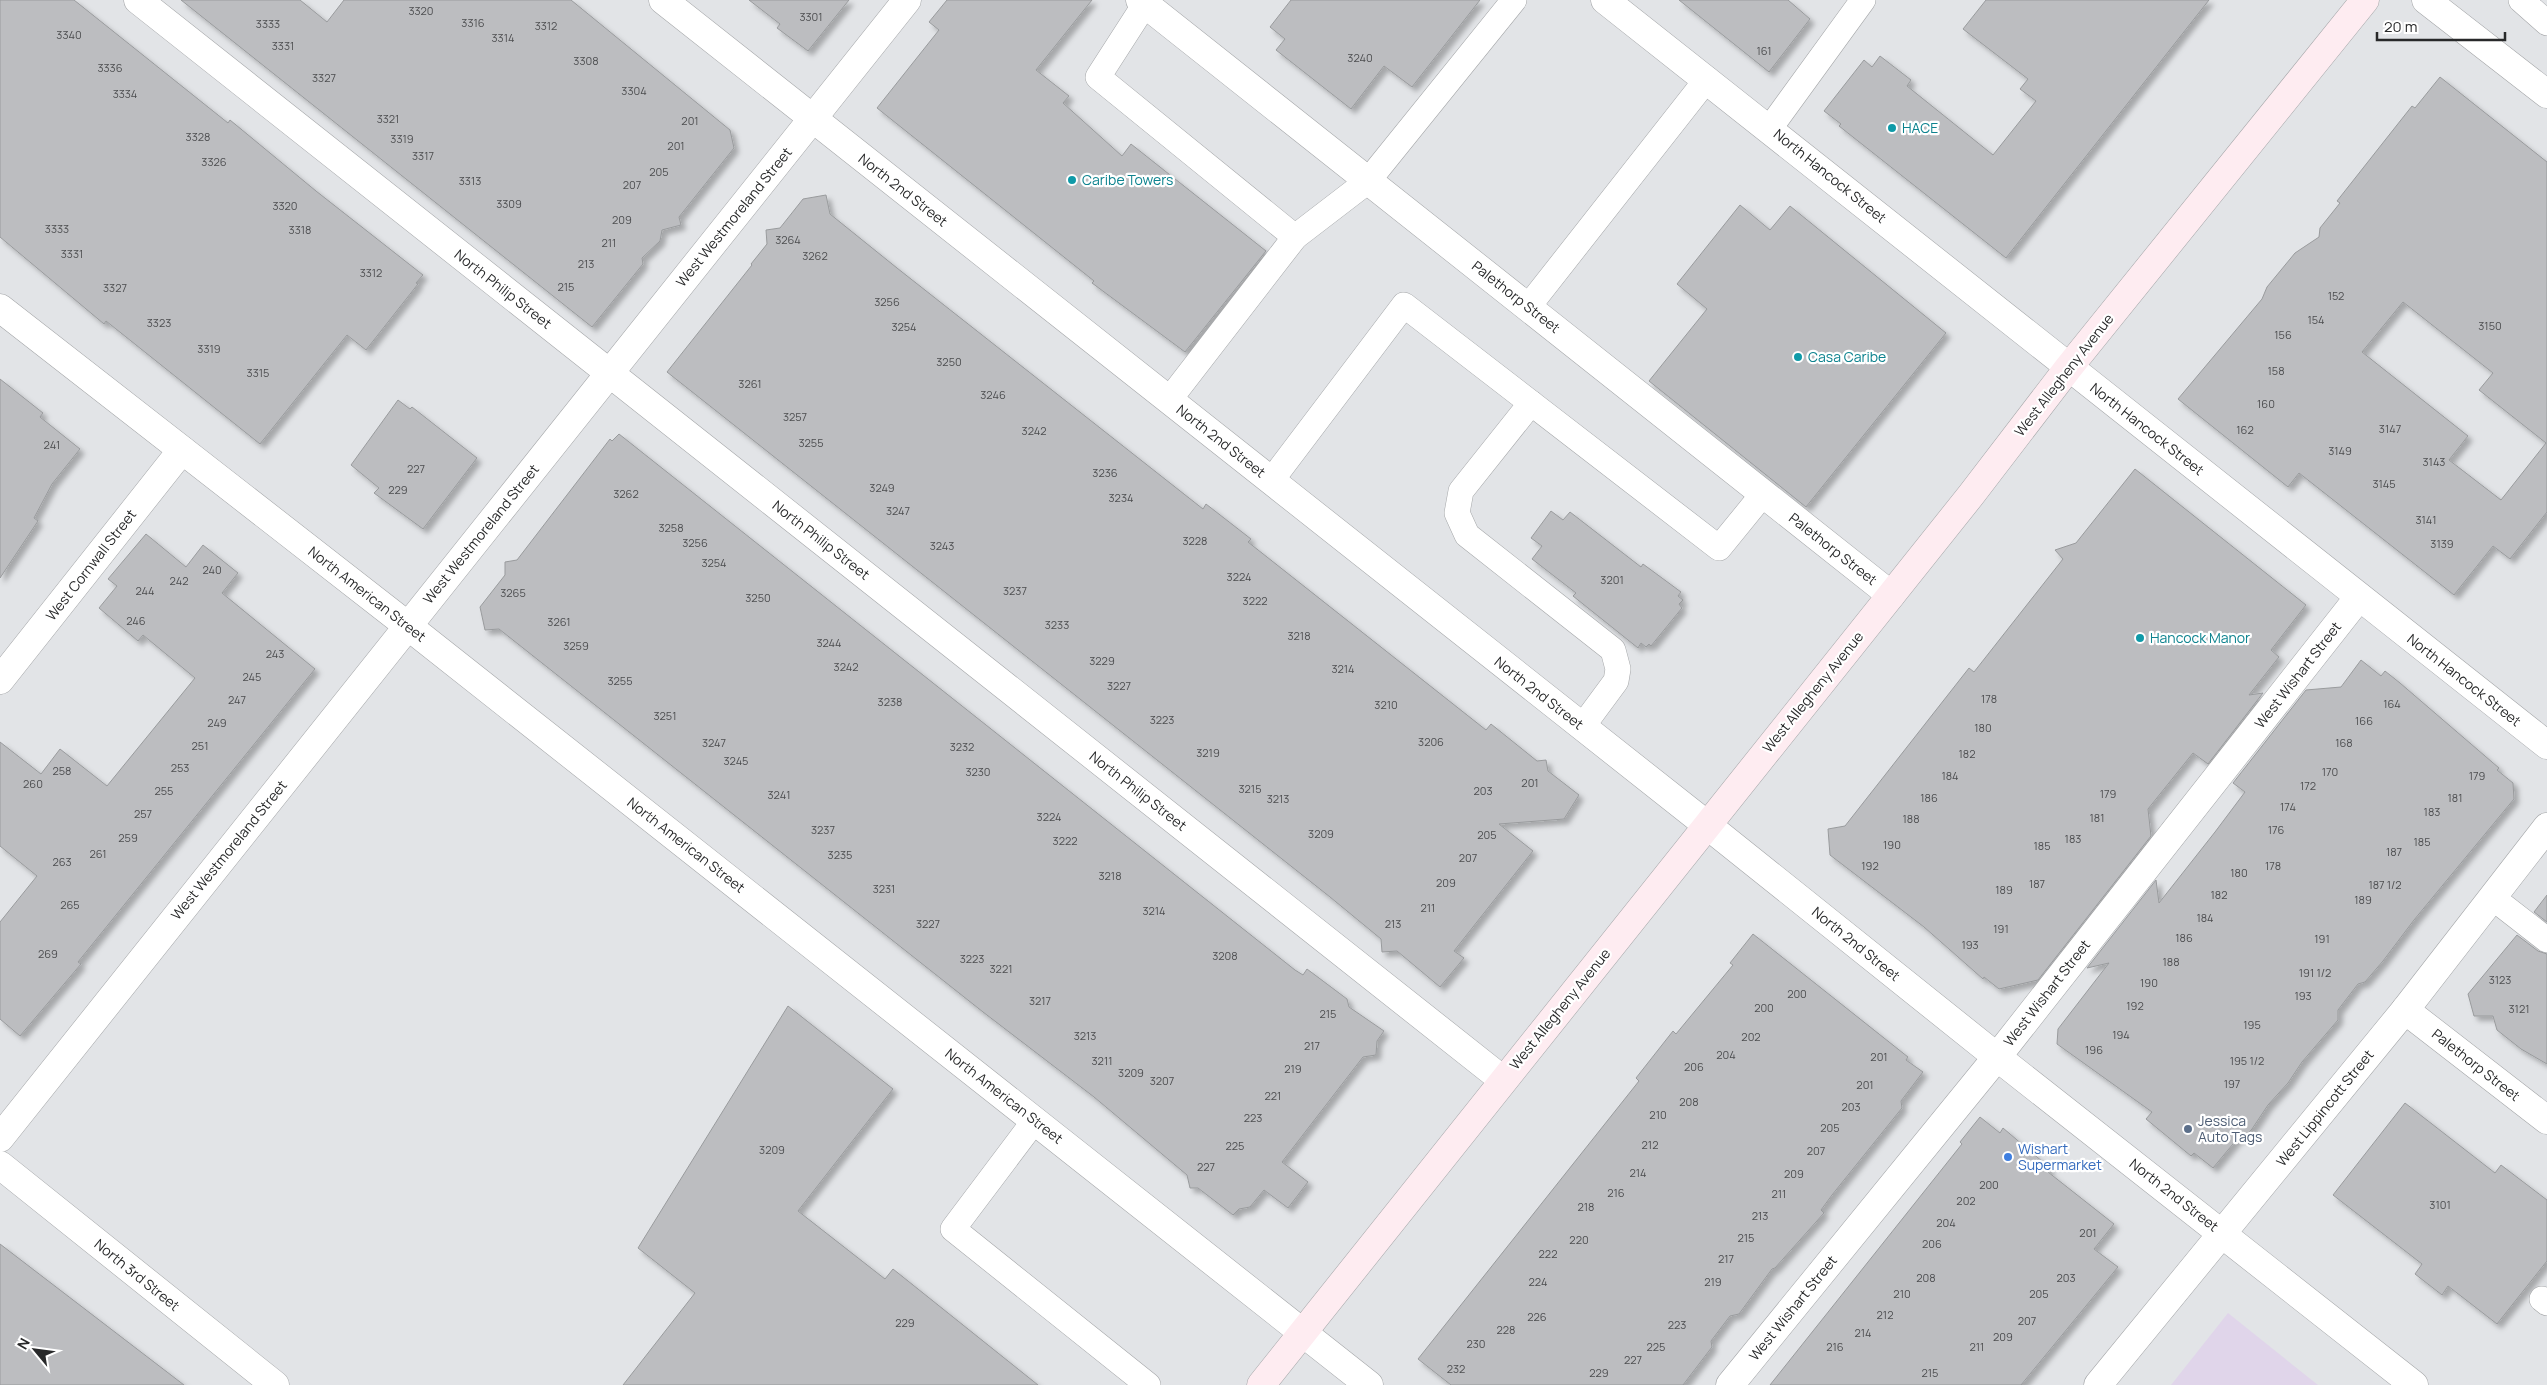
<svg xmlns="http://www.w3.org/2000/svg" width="2547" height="1385" font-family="Manrope,sans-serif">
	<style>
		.commercial { fill: #e0d5ea }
		.building { fill: #bcbdc0; stroke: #999b9d; fill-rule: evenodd; filter: url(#shadow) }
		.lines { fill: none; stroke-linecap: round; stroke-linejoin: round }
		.service-casing { stroke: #a4a6a8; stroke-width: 26 }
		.minor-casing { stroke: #a4a6a8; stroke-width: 29 }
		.tertiary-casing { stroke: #a4a6a8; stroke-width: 29 }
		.secondary-casing { stroke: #a4a6a8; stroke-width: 29 }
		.service { stroke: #fff; stroke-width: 25 }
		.minor { stroke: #fff; stroke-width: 28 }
		.tertiary { stroke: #fff; stroke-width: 28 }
		.secondary { stroke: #feecf1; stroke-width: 28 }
		.culture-dot { fill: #0f9aa8; stroke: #fff; stroke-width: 2 }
		.service-dot { fill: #5c6f8a; stroke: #fff; stroke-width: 2 }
		.shop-dot { fill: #3f7fe0; stroke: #fff; stroke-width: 2 }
		.labels { text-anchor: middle; stroke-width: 4.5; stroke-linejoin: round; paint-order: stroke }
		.number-label { font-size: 11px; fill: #4d4e50 }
		.culture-label { font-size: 14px; fill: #0d838f; stroke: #fff; text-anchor: start }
		.street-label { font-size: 14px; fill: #28292a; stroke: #fff }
		.service-label { font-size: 14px; fill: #4e5e75; stroke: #fff; text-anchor: start }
		.shop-label { font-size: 14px; fill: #366cbe; stroke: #fff; text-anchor: start }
	</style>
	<defs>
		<filter id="shadow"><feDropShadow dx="4.5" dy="4.5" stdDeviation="2.5" flood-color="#0004"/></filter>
	</defs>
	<rect width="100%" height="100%" fill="#e2e4e7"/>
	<polygon class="commercial" points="2228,1313 2318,1385 2171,1385"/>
	<g class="building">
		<polygon points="0,0 74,0 228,123 230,120 316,191 423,275 416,283 418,284 366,350 347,335 260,444 106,321 104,324 0,237"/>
		<polygon points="181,0 300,0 327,22 344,0 571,0 730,130 734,148 679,217 681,225 662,230 660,241 642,258 643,264 592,327"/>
		<polygon points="749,0 849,0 808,51 777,28 780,24"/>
		<polygon points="947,0 1092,0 1036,70 1069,96 1063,103 1122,156 1131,144 1266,251 1185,352 1092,283 1094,281 877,108 939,30 929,22"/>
		<polygon points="1291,0 1480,0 1412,87 1384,66 1351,109 1276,50 1285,39 1270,27"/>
		<polygon points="1679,0 1788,0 1810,19 1769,72"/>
		<polygon points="1986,0 2209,0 2006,258 1839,126 1841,124 1824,111 1864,60 1872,67 1880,56 1911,80 1907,86 1993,155 2036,101 2020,89 2028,79 1963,29"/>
		<path d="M2440,77L2547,162V512L2510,559L2493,546L2454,595L2299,473L2288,487L2178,399L2262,299L2267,287L2295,253L2319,237L2320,228L2340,203L2337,201L2412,106L2415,108ZM2403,302L2493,373L2479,390L2546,443L2501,500L2449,460L2468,436L2362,352Z"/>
		<polygon points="826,195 830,214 897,268 1203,509 1206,504 1251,539 1248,542 1486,730 1491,724 1537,761 1546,760 1548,771 1579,795 1564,819 1499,824 1533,851 1454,951 1464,958 1440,987 1397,951 1382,952 1381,939 1330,897 667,372 752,265 751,264 767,244 766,230 780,228 803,199"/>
		<polygon points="1740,205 1770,230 1790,206 1946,333 1806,507 1649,381 1707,309 1677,284"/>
		<polygon points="0,379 43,413 40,417 80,449 52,484 34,518 38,521 0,578"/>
		<polygon points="398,400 410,409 412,407 477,458 423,529 374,493 379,488 351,465"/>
		<polygon points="619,434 1295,970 1303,975 1307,969 1347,999 1349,1007 1384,1031 1377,1041 1376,1055 1363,1057 1282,1162 1308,1182 1288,1208 1264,1190 1250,1207 1239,1209 1233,1215 1198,1188 1190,1188 1187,1175 1094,1097 983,1012 499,629 485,630 480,607 505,575 505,562 517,560 610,439 612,441"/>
		<polygon points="2135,469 2306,605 2271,650 2279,657 2249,695 2263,693 2208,764 2193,753 2148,809 2151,836 2038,980 1999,989 1984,977 1983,979 1924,927 1830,855 1828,829 1845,826 1969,668 1974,672 2063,559 2055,550 2076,543"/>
		<polygon points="1551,511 1563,520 1570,512 1641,567 1643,564 1681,592 1678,596 1683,600 1679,604 1682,608 1651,646 1649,644 1646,647 1641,643 1638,648 1573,596 1576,593 1532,559 1542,546 1531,538"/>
		<polygon points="146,534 186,567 203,545 238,573 222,593 315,669 78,962 81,964 20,1036 0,1019 0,922 37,876 0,846 0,742 41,774 60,749 107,786 195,678 143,635 138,641 99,608 117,586 108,579"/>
		<polygon points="2361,660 2381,676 2385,671 2400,683 2499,768 2497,770 2513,783 2514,799 2414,920 2383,961 2365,982 2358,984 2338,1010 2338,1020 2302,1062 2288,1083 2268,1105 2252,1129 2244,1137 2238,1138 2213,1168 2194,1153 2191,1156 2146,1119 2152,1112 2057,1044 2058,1029 2109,963 2087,968 2156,880 2159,903 2215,832 2245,792 2233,783 2306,690 2341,687"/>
		<polygon points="2547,895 2547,922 2534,912"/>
		<polygon points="1753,934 1908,1057 1906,1060 1923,1072 1901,1101 1902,1108 1832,1195 1821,1210 1824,1213 1775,1268 1772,1269 1739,1314 1730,1316 1711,1341 1712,1347 1683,1385 1451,1385 1418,1359 1639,1081 1636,1078 1673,1031 1676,1034 1733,965 1730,963"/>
		<polygon points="2517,935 2538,951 2547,954 2547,1064 2521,1049 2497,1030 2493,1016 2474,1016 2468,994"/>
		<polygon points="788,1006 893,1089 798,1211 885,1279 893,1269 1038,1385 623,1385 695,1293 638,1248"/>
		<polygon points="2405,1103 2495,1173 2501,1165 2547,1200 2547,1261 2497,1324 2448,1286 2442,1295 2415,1274 2422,1264 2333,1195"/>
		<polygon points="1980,1117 2000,1133 2003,1128 2050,1168 2048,1172 2114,1224 2094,1249 2118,1267 2021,1385 1770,1385 1962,1144 1960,1142"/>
		<polygon points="0,1244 184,1385 0,1385"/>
	</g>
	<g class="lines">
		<g class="service-casing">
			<g id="service">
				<polyline points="2521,0 2547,23"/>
				<polyline points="1145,4 1098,77 1295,237"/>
				<polyline points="1770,128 1863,0"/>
				<polyline points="1528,307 1707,79"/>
				<polyline points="1169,400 1295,237 1368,181 1514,0"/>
				<polyline points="1531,403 1461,491 1457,513 1467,535 1613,650 1618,669 1616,681 1582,727"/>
				<polyline points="1271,481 1404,305 1719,548 1763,494"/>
				<polyline points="2493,898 2547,940"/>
				<polyline points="1035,1120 953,1229 1148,1385"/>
				<polyline points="2542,1299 2547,1303"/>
			</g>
		</g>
		<g class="minor-casing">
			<g id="minor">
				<polyline points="138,0 1503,1080"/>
				<polyline points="1140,0 1891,595"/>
				<polyline points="1605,0 2547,745"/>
				<polyline points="2426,0 2547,94"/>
				<polyline points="0,308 408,626 1369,1385"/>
				<polyline points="0,680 182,450"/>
				<polyline points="2405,1010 2547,1120"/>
				<polyline points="0,1138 907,0"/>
				<polyline points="0,1165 275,1385"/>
				<polyline points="1730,1385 1997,1057 2359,597"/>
				<polyline points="2098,1385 2405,1010 2547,827"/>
			</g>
		</g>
		<g class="tertiary-casing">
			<polyline id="tertiary" points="663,0 1707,825 1997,1057 2414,1385"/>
		</g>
		<g class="secondary-casing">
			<polyline id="secondary" points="1261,1385 1971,495 2069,367 2365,0"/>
		</g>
		<use href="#service" class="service"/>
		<use href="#minor" class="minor"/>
		<use href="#tertiary" class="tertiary"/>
		<use href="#secondary" class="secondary"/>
	</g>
	<g class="culture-dot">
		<circle cx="1892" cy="128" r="5"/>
		<circle cx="1072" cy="180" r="5"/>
		<circle cx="1798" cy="357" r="5"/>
		<circle cx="2140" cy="638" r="5"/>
	</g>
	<circle class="service-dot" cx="2188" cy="1129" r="5"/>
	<circle class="shop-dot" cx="2008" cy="1157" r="5"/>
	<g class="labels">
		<g class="number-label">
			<text x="421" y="15">3320</text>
			<text x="811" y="21">3301</text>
			<text x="473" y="27">3316</text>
			<text x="268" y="28">3333</text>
			<text x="546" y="30">3312</text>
			<text x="69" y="39">3340</text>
			<text x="503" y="42">3314</text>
			<text x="283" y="50">3331</text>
			<text x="1764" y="55">161</text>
			<text x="1360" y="62">3240</text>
			<text x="586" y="65">3308</text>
			<text x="110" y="72">3336</text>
			<text x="324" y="82">3327</text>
			<text x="634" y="95">3304</text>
			<text x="125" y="98">3334</text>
			<text x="388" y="123">3321</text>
			<text x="690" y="125">201</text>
			<text x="198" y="141">3328</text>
			<text x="402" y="143">3319</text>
			<text x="676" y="150">201</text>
			<text x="423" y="160">3317</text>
			<text x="214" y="166">3326</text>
			<text x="659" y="176">205</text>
			<text x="470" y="185">3313</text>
			<text x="632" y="189">207</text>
			<text x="509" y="208">3309</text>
			<text x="285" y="210">3320</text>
			<text x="622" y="224">209</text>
			<text x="57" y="233">3333</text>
			<text x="300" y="234">3318</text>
			<text x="788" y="244">3264</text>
			<text x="609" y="247">211</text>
			<text x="72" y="258">3331</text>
			<text x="815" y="260">3262</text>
			<text x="586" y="268">213</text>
			<text x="371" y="277">3312</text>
			<text x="566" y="291">215</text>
			<text x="115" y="292">3327</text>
			<text x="2336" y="300">152</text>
			<text x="887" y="306">3256</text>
			<text x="2316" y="324">154</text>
			<text x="159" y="327">3323</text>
			<text x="2490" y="330">3150</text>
			<text x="904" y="331">3254</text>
			<text x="2283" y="339">156</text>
			<text x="209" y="353">3319</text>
			<text x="949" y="366">3250</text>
			<text x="2276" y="375">158</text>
			<text x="258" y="377">3315</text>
			<text x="750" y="388">3261</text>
			<text x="993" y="399">3246</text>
			<text x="2266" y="408">160</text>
			<text x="795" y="421">3257</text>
			<text x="2390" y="433">3147</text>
			<text x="2245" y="434">162</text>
			<text x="1034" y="435">3242</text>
			<text x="811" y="447">3255</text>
			<text x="52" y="449">241</text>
			<text x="2340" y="455">3149</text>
			<text x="2434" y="466">3143</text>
			<text x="416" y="473">227</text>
			<text x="1105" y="477">3236</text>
			<text x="2384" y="488">3145</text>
			<text x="882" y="492">3249</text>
			<text x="398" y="494">229</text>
			<text x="626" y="498">3262</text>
			<text x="1121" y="502">3234</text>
			<text x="898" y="515">3247</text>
			<text x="2426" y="524">3141</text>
			<text x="671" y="532">3258</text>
			<text x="1195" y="545">3228</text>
			<text x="695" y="547">3256</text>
			<text x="2442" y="548">3139</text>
			<text x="942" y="550">3243</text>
			<text x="714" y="567">3254</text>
			<text x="212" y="574">240</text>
			<text x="1239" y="581">3224</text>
			<text x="1612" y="584">3201</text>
			<text x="179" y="585">242</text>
			<text x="145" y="595">244</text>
			<text x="1015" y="595">3237</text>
			<text x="513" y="597">3265</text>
			<text x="758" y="602">3250</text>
			<text x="1255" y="605">3222</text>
			<text x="136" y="625">246</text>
			<text x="559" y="626">3261</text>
			<text x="1057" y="629">3233</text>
			<text x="1299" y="640">3218</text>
			<text x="829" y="647">3244</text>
			<text x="576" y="650">3259</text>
			<text x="275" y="658">243</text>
			<text x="1102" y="665">3229</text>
			<text x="846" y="671">3242</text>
			<text x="1343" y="673">3214</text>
			<text x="252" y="681">245</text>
			<text x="620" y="685">3255</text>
			<text x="1119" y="690">3227</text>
			<text x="1989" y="703">178</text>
			<text x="237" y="704">247</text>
			<text x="890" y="706">3238</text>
			<text x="2392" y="708">164</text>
			<text x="1386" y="709">3210</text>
			<text x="665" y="720">3251</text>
			<text x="1162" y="724">3223</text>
			<text x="2364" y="725">166</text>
			<text x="217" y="727">249</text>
			<text x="1983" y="732">180</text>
			<text x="1431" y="746">3206</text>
			<text x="714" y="747">3247</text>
			<text x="2344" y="747">168</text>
			<text x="200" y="750">251</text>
			<text x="962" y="751">3232</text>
			<text x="1208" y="757">3219</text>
			<text x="1967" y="758">182</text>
			<text x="736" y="765">3245</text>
			<text x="180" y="772">253</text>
			<text x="62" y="775">258</text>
			<text x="978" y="776">3230</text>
			<text x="2330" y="776">170</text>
			<text x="1950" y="780">184</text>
			<text x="2477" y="780">179</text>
			<text x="1530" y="787">201</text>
			<text x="33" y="788">260</text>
			<text x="2308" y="790">172</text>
			<text x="1250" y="793">3215</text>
			<text x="164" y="795">255</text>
			<text x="1483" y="795">203</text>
			<text x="2108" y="798">179</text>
			<text x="779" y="799">3241</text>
			<text x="1929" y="802">186</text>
			<text x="2455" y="802">181</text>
			<text x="1278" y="803">3213</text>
			<text x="2288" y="811">174</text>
			<text x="2432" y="816">183</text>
			<text x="143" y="818">257</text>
			<text x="1049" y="821">3224</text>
			<text x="2097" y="822">181</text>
			<text x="1911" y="823">188</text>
			<text x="823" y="834">3237</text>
			<text x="2276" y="834">176</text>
			<text x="1321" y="838">3209</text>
			<text x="1487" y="839">205</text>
			<text x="128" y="842">259</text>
			<text x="2073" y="843">183</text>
			<text x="1065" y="845">3222</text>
			<text x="2422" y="846">185</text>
			<text x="1892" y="849">190</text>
			<text x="2042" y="850">185</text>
			<text x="2394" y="856">187</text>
			<text x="98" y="858">261</text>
			<text x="840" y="859">3235</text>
			<text x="1468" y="862">207</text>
			<text x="62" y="866">263</text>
			<text x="1870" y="870">192</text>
			<text x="2273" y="870">178</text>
			<text x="2239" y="877">180</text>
			<text x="1110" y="880">3218</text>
			<text x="1446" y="887">209</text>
			<text x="2037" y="888">187</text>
			<text x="2385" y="889">187 1/2</text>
			<text x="884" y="893">3231</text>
			<text x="2004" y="894">189</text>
			<text x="2219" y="899">182</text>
			<text x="2363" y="904">189</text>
			<text x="70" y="909">265</text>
			<text x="1428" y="912">211</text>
			<text x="1154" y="915">3214</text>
			<text x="2205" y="922">184</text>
			<text x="928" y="928">3227</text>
			<text x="1393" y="928">213</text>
			<text x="2001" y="933">191</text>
			<text x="2184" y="942">186</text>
			<text x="2322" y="943">191</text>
			<text x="1970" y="949">193</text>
			<text x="48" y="958">269</text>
			<text x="1225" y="960">3208</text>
			<text x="972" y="963">3223</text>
			<text x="2171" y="966">188</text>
			<text x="1001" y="973">3221</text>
			<text x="2315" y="977">191 1/2</text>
			<text x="2500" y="984">3123</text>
			<text x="2149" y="987">190</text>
			<text x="1797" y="998">200</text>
			<text x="2303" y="1000">193</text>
			<text x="1040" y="1005">3217</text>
			<text x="2135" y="1010">192</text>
			<text x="1764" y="1012">200</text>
			<text x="2519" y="1013">3121</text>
			<text x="1328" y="1018">215</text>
			<text x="2252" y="1029">195</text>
			<text x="2121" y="1039">194</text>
			<text x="1085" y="1040">3213</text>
			<text x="1751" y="1041">202</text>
			<text x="1312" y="1050">217</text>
			<text x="2094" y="1054">196</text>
			<text x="1726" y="1059">204</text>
			<text x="1879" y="1061">201</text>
			<text x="1102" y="1065">3211</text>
			<text x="2247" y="1065">195 1/2</text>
			<text x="1694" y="1071">206</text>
			<text x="1293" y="1073">219</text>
			<text x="1131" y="1077">3209</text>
			<text x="1162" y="1085">3207</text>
			<text x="2232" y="1088">197</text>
			<text x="1865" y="1089">201</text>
			<text x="1273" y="1100">221</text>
			<text x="1689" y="1106">208</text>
			<text x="1851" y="1111">203</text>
			<text x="1658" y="1119">210</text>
			<text x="1253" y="1122">223</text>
			<text x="1830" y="1132">205</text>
			<text x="1650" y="1149">212</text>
			<text x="1235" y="1150">225</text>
			<text x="772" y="1154">3209</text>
			<text x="1816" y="1155">207</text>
			<text x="1206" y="1171">227</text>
			<text x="1638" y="1177">214</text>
			<text x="1794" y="1178">209</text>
			<text x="1989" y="1189">200</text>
			<text x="1616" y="1197">216</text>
			<text x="1779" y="1198">211</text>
			<text x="1966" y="1205">202</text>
			<text x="2440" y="1209">3101</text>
			<text x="1586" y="1211">218</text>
			<text x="1760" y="1220">213</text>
			<text x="1946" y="1227">204</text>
			<text x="2088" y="1237">201</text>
			<text x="1746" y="1242">215</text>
			<text x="1579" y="1244">220</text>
			<text x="1932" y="1248">206</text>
			<text x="1548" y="1258">222</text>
			<text x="1726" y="1263">217</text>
			<text x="1926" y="1282">208</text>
			<text x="2066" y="1282">203</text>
			<text x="1538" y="1286">224</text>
			<text x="1713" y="1286">219</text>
			<text x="1902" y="1298">210</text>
			<text x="2039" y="1298">205</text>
			<text x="1885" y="1319">212</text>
			<text x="1537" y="1321">226</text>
			<text x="2027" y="1325">207</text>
			<text x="905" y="1327">229</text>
			<text x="1677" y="1329">223</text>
			<text x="1506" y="1334">228</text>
			<text x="1863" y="1337">214</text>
			<text x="2003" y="1341">209</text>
			<text x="1476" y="1348">230</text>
			<text x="1656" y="1351">225</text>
			<text x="1835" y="1351">216</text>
			<text x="1977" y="1351">211</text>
			<text x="1633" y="1364">227</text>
			<text x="1456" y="1373">232</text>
			<text x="1599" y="1377">229</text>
			<text x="1930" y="1377">215</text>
		</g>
		<g class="culture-label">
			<text x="1902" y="133">HACE</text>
			<text x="1082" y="185">Caribe Towers</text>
			<text x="1808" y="362">Casa Caribe</text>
			<text x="2150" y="643">Hancock Manor</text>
		</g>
		<g class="street-label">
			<text transform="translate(1830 176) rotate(39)" y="5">North Hancock Street</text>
			<text transform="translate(903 190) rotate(38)" y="5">North 2nd Street</text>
			<text transform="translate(734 217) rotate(-51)" y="5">West Westmoreland Street</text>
			<text transform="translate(503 289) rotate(38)" y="5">North Philip Street</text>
			<text transform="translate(1516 297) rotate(38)" y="5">Palethorp Street</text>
			<text transform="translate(2064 375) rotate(-52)" y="5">West Allegheny Avenue</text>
			<text transform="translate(2147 429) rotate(38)" y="5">North Hancock Street</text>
			<text transform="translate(1221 441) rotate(38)" y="5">North 2nd Street</text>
			<text transform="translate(481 534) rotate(-51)" y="5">West Westmoreland Street</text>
			<text transform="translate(821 540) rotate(38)" y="5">North Philip Street</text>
			<text transform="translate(1833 549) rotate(38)" y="5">Palethorp Street</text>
			<text transform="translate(91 565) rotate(-52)" y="5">West Cornwall Street</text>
			<text transform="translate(367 594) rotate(38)" y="5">North American Street</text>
			<text transform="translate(2298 675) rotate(-52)" y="5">West Wishart Street</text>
			<text transform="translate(2464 680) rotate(38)" y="5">North Hancock Street</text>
			<text transform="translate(1813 692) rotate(-51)" y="5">West Allegheny Avenue</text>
			<text transform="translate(1539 693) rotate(38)" y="5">North 2nd Street</text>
			<text transform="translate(1138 791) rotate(38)" y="5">North Philip Street</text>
			<text transform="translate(686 845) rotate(38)" y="5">North American Street</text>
			<text transform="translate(229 850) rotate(-51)" y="5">West Westmoreland Street</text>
			<text transform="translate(1856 944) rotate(39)" y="5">North 2nd Street</text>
			<text transform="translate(2047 993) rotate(-52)" y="5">West Wishart Street</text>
			<text transform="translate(1560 1009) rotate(-51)" y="5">West Allegheny Avenue</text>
			<text transform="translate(2476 1065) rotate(38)" y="5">Palethorp Street</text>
			<text transform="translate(1004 1096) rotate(38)" y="5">North American Street</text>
			<text transform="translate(2325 1108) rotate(-51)" y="5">West Lippincott Street</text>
			<text transform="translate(2174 1195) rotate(38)" y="5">North 2nd Street</text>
			<text transform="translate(137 1275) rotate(39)" y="5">North 3rd Street</text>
			<text transform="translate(1793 1308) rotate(-51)" y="5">West Wishart Street</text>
		</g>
		<g class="service-label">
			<text x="2198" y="1126">Jessica<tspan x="2198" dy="16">Auto Tags</tspan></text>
		</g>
		<g class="shop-label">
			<text x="2018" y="1154">Wishart<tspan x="2018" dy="16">Supermarket</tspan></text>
		</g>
	</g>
	<g transform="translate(35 1350) rotate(299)" stroke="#ffffff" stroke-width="4" paint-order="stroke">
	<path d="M0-4L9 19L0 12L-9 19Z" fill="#28292a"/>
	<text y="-8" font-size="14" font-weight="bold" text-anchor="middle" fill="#28292a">N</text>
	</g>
	<path d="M2377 32v8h128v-8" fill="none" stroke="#28292a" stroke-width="2.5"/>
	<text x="2384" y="32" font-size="15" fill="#28292a" stroke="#ffffff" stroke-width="4" paint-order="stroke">20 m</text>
</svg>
